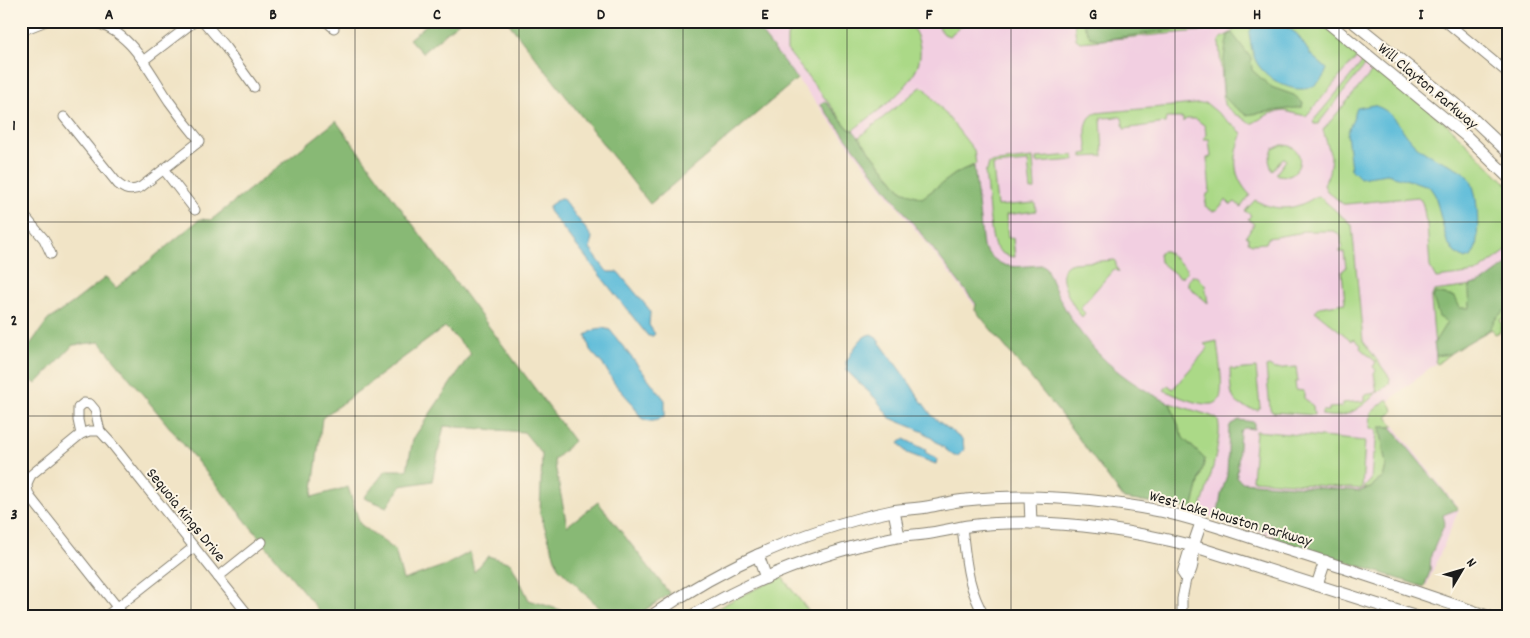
<svg xmlns="http://www.w3.org/2000/svg" width="1530" height="638" font-family="Dekko,sans-serif">
	<style>
		.built { fill: #f2cfe1 }
		.green { fill: #abd987; stroke: #647a52 }
		.forest { fill: #88b974; stroke: #526a48 }
		.water { fill: #5bbbd9; stroke: #3c6c7a }
		.lines { fill: none; stroke-linecap: round; stroke-linejoin: round }
		.minor-casing { stroke: #868071; stroke-width: 11 }
		.major-casing { stroke: #868071; stroke-width: 13 }
		.minor { stroke: #fff; stroke-width: 9 }
		.major { stroke: #fff; stroke-width: 11 }
		.grid { fill: none; stroke: #1c1c1c; stroke-width: 1; stroke-opacity: 0.55 }
		.labels { text-anchor: middle; stroke-width: 4; stroke-linejoin: round; paint-order: stroke }
		.street-label { font-size: 16px; fill: #1c1c1c; stroke: #fcf5e5 }
		.neatline { fill: none; stroke: #1c1c1c; stroke-width: 2 }
		.grid-label { font-size: 16px; text-anchor: middle; font-weight: bold; fill: #1c1c1c }
	</style>
	<rect width="100%" height="100%" fill="#fcf5e5"/>
	<filter id="ink" filterUnits="userSpaceOnUse"><feTurbulence type="fractalNoise" baseFrequency=".02" numOctaves="2"/><feDisplacementMap in="SourceGraphic" scale="10" xChannelSelector="R" yChannelSelector="G"/><feConvolveMatrix kernelMatrix="1 2 1 2 8 2 1 2 1" color-interpolation-filters="sRGB"/></filter>
	<filter id="wash" filterUnits="userSpaceOnUse"><feTurbulence type="fractalNoise" baseFrequency=".0096" numOctaves="4" result="noise"/><feDisplacementMap in="SourceGraphic" scale="20" xChannelSelector="R" yChannelSelector="G"/><feGaussianBlur stdDeviation="1.12" result="paint"/><feColorMatrix in="noise" values="0 0 0 0 0 0 0 0 0 0 0 0 0 0 0 0 0 1.4 0 .05"/><feComposite in="paint" operator="in"/></filter>
	<g filter="url(#wash)">
		<rect width="100%" height="100%" fill="#f1e4c6"/>
		<polygon class="built" points="752,21 1311,21 1469,151 1509,193 1509,304 1380,408 1459,509 1427,585 1184,508 1124,496"/>
		<g class="green">
			<polygon points="757,21 784,21 767,34"/>
			<path d="M806,21H908C946,69 886,104 853,130L849,129L787,50V36Z"/>
			<polygon points="933,21 968,21 949,36 944,34"/>
			<polygon points="1074,21 1228,21 1220,29 1080,42 1076,39"/>
			<polygon points="1240,21 1319,21 1357,51 1358,56 1306,116 1284,111 1278,112 1269,114 1253,123 1249,123 1238,115 1237,116 1224,105 1219,42 1220,39 1232,32"/>
			<polygon points="1365,59 1367,63 1318,124 1314,124 1313,121"/>
			<path d="M1375,68L1448,125L1509,186V249L1476,273L1436,278L1430,267L1427,224C1423,215 1426,204 1418,197L1346,204H1343L1327,191L1324,185L1329,173L1331,157L1323,130Z"/>
			<polygon points="921,87 925,88 974,150 976,164 955,174 921,199 902,191 859,137"/>
			<path d="M1206,103L1241,132L1242,135C1233,159 1232,175 1250,195L1241,207L1235,202L1231,205L1226,200L1217,210L1212,211L1205,206L1207,194L1210,192L1207,158L1211,157L1209,139H1203L1206,135L1205,126L1196,119H1186L1183,122V118H1166L1165,123L1124,129L1122,118L1121,117L1101,118L1103,156L1082,157V154L1088,153C1087,139 1081,120 1096,113Z"/>
			<path d="M1282,145C1310,145 1302,184 1276,174L1286,160L1285,158H1283L1272,171L1269,160L1273,149Z"/>
			<polygon points="1074,155 1075,160 1037,163 1037,158"/>
			<path d="M1033,158L1035,189L1031,190L1028,162L993,165L997,206L1035,203L1036,211L1006,215L1008,238H1013L1015,257C1007,257 1000,253 995,246C990,237 987,185 985,172L987,171L989,163Z"/>
			<path d="M1315,197H1320L1352,225L1363,341L1390,378L1389,384L1377,393L1374,373L1376,370L1373,367L1376,362L1360,348L1361,345L1354,339L1352,341L1315,311L1319,307L1345,303L1342,271L1346,268L1344,252H1339L1342,248L1341,236L1334,231H1302L1299,233L1268,238L1266,243L1252,244L1248,242L1249,238L1246,236L1254,224L1248,219L1251,215L1245,211L1255,200C1276,212 1296,210 1315,197Z"/>
			<polygon points="1161,251 1166,251 1186,268 1187,272 1183,276 1179,277 1160,262 1159,254"/>
			<path d="M1115,260L1117,269L1120,272L1114,269L1080,308L1085,313L1082,317C1073,307 1049,268 1073,263Z"/>
			<polygon points="1509,265 1509,315 1500,320 1502,324 1500,332 1495,334 1492,329 1456,349 1437,364 1435,361 1436,359 1431,299 1434,291 1480,285"/>
			<polygon points="1192,276 1196,276 1205,284 1208,303 1188,286 1188,281"/>
			<path d="M1217,341C1218,355 1225,389 1219,400C1211,412 1174,395 1164,390L1168,385L1173,389L1208,348L1204,344Z"/>
			<polygon points="1269,366 1274,369 1296,367 1298,382 1295,382 1296,390 1304,391 1304,398 1313,406 1314,415 1272,412 1270,409 1266,367"/>
			<path d="M1230,368L1234,370L1256,368L1260,407L1258,410C1228,406 1231,394 1230,368Z"/>
			<path d="M1376,393C1369,402 1351,415 1339,416C1333,417 1328,416 1322,415V411H1329V408L1342,407V403L1364,401V395Z"/>
			<polygon points="1387,399 1392,407 1393,412 1387,417 1394,426 1380,428 1386,466 1383,478 1376,482 1371,488 1363,489 1371,480 1373,454 1375,454 1377,430 1370,428 1371,413"/>
			<path d="M1170,403C1177,406 1213,415 1217,419C1226,430 1205,498 1199,512L1192,509L1205,459L1183,438Z"/>
			<polygon points="1256,431 1365,441 1362,489 1252,480"/>
			<polygon points="782,577 813,617 702,617 742,595"/>
		</g>
		<g class="forest">
			<polygon points="431,21 460,21 422,53 409,39"/>
			<polygon points="507,21 752,21 797,79 650,204"/>
			<polygon points="1082,21 1210,21 1199,26 1101,40 1090,37"/>
			<path d="M1232,33L1251,58L1252,70L1271,87L1294,95L1303,103L1302,107L1246,115C1240,110 1232,106 1227,100C1218,88 1225,49 1228,35Z"/>
			<path d="M825,101L849,129L853,130L902,191L922,198L955,174L974,166L983,247C1003,273 1014,266 1043,265L1046,268C1051,280 1056,292 1062,303C1087,350 1122,381 1170,403L1183,438L1205,459L1192,509L1124,499L1058,411L975,310L976,304L820,104Z"/>
			<polygon points="336,121 574,441 554,460 567,526 598,502 670,594 634,617 609,617 558,567 540,513 542,454 524,432 444,426 432,481 401,486 387,507 364,498 386,470 407,470 413,439 471,353 445,327 322,418 312,497 348,487 360,524 395,550 403,580 446,565 470,552 474,572 488,556 511,563 529,600 573,614 575,617 324,617 100,342 73,345 36,384 21,371 21,357 48,320 74,302 106,277 116,288 200,219 211,220"/>
			<polygon points="1509,263 1509,307 1497,317 1489,330 1449,354 1436,356 1434,343 1447,322 1439,317 1433,298 1435,293 1455,297 1460,308 1470,308 1469,291 1471,285 1483,282"/>
			<polygon points="1239,420 1254,422 1254,429 1244,428 1240,432 1237,477 1241,482 1360,491 1371,488 1376,482 1383,478 1386,466 1380,427 1391,427 1458,509 1443,515 1445,523 1431,555 1430,572 1424,587 1276,539 1267,524 1263,524 1265,531 1217,518 1221,495 1227,475 1229,428 1231,424"/>
		</g>
		<g class="water">
			<path d="M1256,21L1280,22L1297,34L1311,55L1327,69C1315,103 1276,88 1259,66C1252,57 1251,44 1249,33Z"/>
			<path d="M1373,105C1400,113 1399,133 1420,149C1434,160 1453,163 1467,175C1479,187 1479,231 1476,247C1475,250 1473,254 1471,257L1465,259L1455,253L1447,242L1435,195L1429,186L1387,174L1360,178L1351,169L1347,134L1357,108Z"/>
			<polygon points="560,198 562,198 592,237 590,249 605,269 608,272 618,272 649,309 650,313 649,325 655,334 653,336 648,336 549,211 549,206"/>
			<path d="M603,328L610,330L665,400V415C657,422 651,423 641,418L632,403L614,383L605,367L590,350L586,335L596,329Z"/>
			<path d="M871,334L875,336L911,385L917,395L933,417L963,440L964,450L958,456H954L924,432L890,418L876,399L847,371L846,362C852,353 859,336 871,334Z"/>
			<polygon points="904,439 926,450 925,452 937,459 936,464 907,453 899,443"/>
		</g>
	</g>
	<g filter="url(#ink)">
		<g class="lines">
			<g class="minor-casing">
				<g id="minor">
					<polyline points="203,21 226,48 254,87"/>
					<polyline points="326,21 334,28"/>
					<polyline points="1445,21 1509,74"/>
					<polyline points="21,31 46,21"/>
					<polyline points="144,60 195,21"/>
					<path d="M64,117L118,184C125,190 132,192 141,187L200,141C189,128 179,115 169,101C148,70 131,29 89,21"/>
					<polyline points="164,170 195,210"/>
					<polyline points="21,212 44,239 51,254"/>
					<polyline points="81,434 78,420 78,408 84,403 90,404 95,410 100,431"/>
					<path d="M962,527C966,560 967,587 985,617"/>
					<path d="M1193,546C1195,556 1194,572 1186,579L1182,573L1188,553Z"/>
					<polyline points="218,577 262,542"/>
					<polyline points="105,617 194,547"/>
					<path d="M125,617L30,497C26,488 26,483 31,475L81,434L89,431H100L111,443L250,617"/>
					<polyline points="1182,617 1182,599 1186,579"/>
				</g>
			</g>
			<g class="major-casing">
				<g id="major">
					<polyline points="1326,21 1466,136 1509,178"/>
					<polyline points="1352,21 1470,116 1509,153"/>
					<polyline points="1030,498 1031,523"/>
					<polyline points="894,511 899,536"/>
					<polyline points="1193,546 1201,523"/>
					<polyline points="758,555 766,578"/>
					<polyline points="1317,585 1325,561"/>
					<path d="M650,617C723,566 805,529 892,511C904,509 916,509 927,507C940,505 953,501 966,500C1031,493 1097,499 1160,511C1201,520 1240,534 1279,547C1350,569 1419,593 1490,617"/>
					<path d="M690,617C754,578 824,551 897,537C908,535 920,535 931,533C944,531 956,528 968,526C1044,517 1121,528 1193,546L1417,617"/>
				</g>
			</g>
			<use href="#minor" class="minor"/>
			<use href="#major" class="major"/>
		</g>
	</g>
	<path class="grid" d="M191,21V617M355,21V617M519,21V617M683,21V617M847,21V617M1011,21V617M1175,21V617M1339,21V617M21,222H1509M21,416H1509"/>
	<g class="labels">
		<g class="street-label">
			<text transform="translate(1429 85) rotate(40)" y="6">Will Clayton Parkway</text>
			<text transform="translate(187 514) rotate(51)" y="6">Sequoia Kings Drive</text>
			<text transform="translate(1231 517) rotate(16)" y="6">West Lake Houston Parkway</text>
		</g>
	</g>
	<rect width="1530" height="638" fill="none" stroke="#fcf5e5" stroke-width="55"/>
	<g transform="translate(1462 570) rotate(52)" stroke="#fcf5e5" stroke-width="4" paint-order="stroke">
	<path d="M0-4L9 19L0 12L-9 19Z" fill="#1c1c1c"/>
	<text y="-8" font-size="14" font-weight="bold" text-anchor="middle" fill="#1c1c1c">N</text>
	</g>
	<rect x="28" y="28" width="1474" height="582" class="neatline"/>
	<g class="grid-label">
		<text x="109" y="19">A</text>
		<text x="273" y="19">B</text>
		<text x="437" y="19">C</text>
		<text x="601" y="19">D</text>
		<text x="765" y="19">E</text>
		<text x="929" y="19">F</text>
		<text x="1093" y="19">G</text>
		<text x="1257" y="19">H</text>
		<text x="1421" y="19">I</text>
		<text x="14" y="130">1</text>
		<text x="14" y="325">2</text>
		<text x="14" y="519">3</text>
	</g>
</svg>
